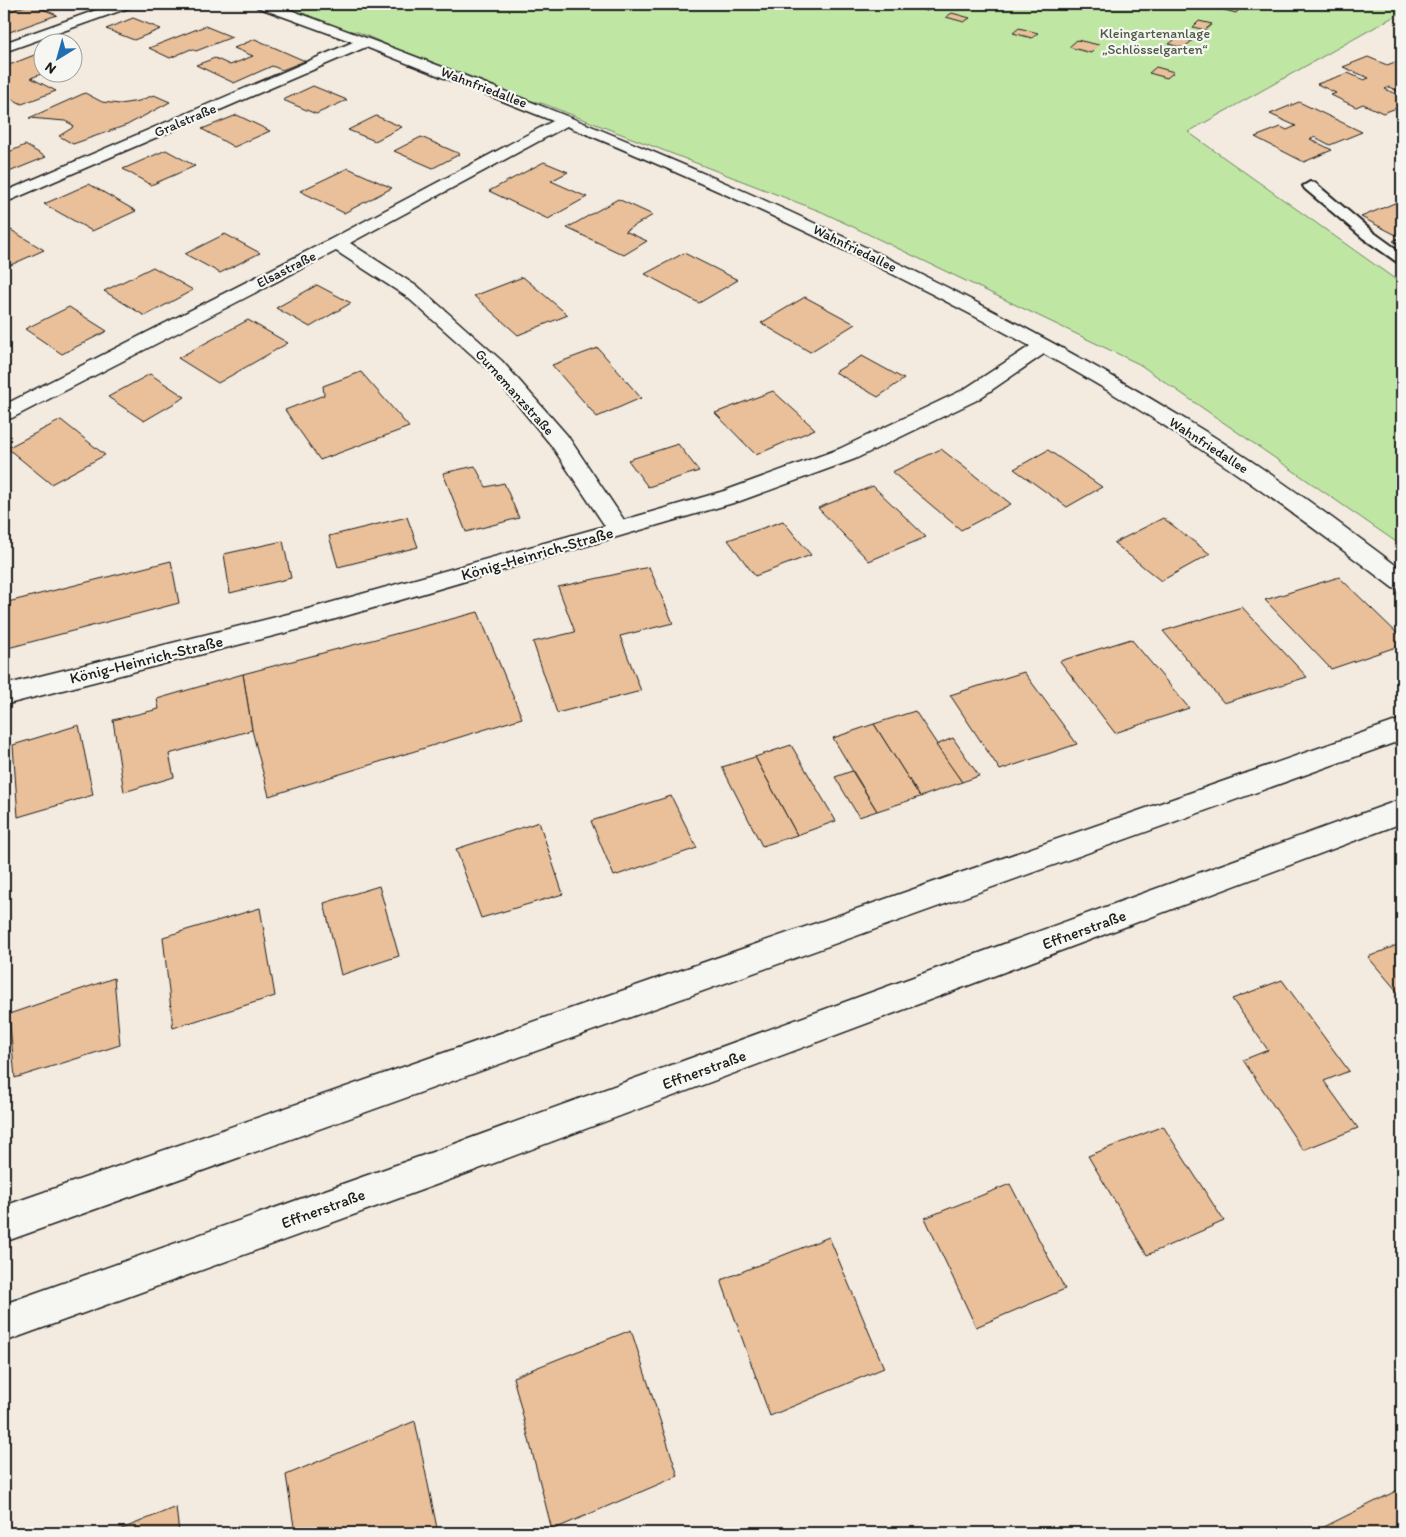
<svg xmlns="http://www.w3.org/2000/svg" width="1406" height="1537" font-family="Itim,sans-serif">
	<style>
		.green { fill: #bfe7a3; stroke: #6e8260 }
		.building { fill: #e9c099; stroke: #1c1c1c }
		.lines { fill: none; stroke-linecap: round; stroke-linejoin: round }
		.lane-casing { stroke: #1c1c1c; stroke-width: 4 }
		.street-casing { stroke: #1c1c1c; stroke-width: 3 }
		.primary-casing { stroke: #1c1c1c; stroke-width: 3 }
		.lane { fill: #f6f6f2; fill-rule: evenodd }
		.street { fill: #f6f6f2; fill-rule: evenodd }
		.primary { fill: #f6f6f2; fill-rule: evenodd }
		.labels { text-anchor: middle; stroke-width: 4.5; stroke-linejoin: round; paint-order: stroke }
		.far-park-label { font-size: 14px; fill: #4d5944; stroke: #f6f6f2 }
		.far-street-label { font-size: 14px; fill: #1c1c1c; stroke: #f6f6f2 }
		.street-label { font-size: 16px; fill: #1c1c1c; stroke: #f6f6f2 }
	</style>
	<rect width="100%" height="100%" fill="#f3ebe0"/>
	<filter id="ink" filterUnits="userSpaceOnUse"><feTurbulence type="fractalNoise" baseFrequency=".02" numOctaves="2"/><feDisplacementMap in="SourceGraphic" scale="10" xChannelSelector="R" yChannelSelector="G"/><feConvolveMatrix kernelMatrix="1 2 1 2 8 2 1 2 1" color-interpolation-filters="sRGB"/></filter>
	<g filter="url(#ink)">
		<polygon class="green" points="273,4 1402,4 1402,12 1188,132 1402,284 1402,546 1139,364 822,212 544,104 524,99 413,56 358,32 345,30"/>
		<g class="building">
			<polygon points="31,4 57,15 4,34 4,13"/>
			<polygon points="61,4 90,4 75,9"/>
			<polygon points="911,4 925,4 934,6 927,11 908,6"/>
			<polygon points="1216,4 1229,4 1242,7 1236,13 1213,7"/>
			<polygon points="952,13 970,18 964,22 946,17"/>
			<polygon points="133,18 161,29 134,40 106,29"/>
			<polygon points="1199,21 1212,24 1205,30 1193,27"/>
			<polygon points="205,26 232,37 196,51 191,49 170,58 149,48"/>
			<polygon points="1019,28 1038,33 1032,38 1013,33"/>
			<polygon points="1178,37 1192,41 1183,48 1169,44"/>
			<polygon points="255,39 305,61 282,70 272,66 234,83 196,65 215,58 230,65 253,56 234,48"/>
			<polygon points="1077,40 1099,45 1091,53 1069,47"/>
			<polygon points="42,52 42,72 46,72 31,78 56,91 22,104 4,95 4,67"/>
			<polygon points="1368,57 1387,65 1398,61 1402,63 1402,93 1389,87 1385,89 1402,97 1402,106 1383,113 1363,104 1356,107 1331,95 1336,93 1317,84 1348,73 1364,80 1369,78 1343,67"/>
			<polygon points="1156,67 1174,72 1167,78 1149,73"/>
			<polygon points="313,86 347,100 316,114 283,100"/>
			<polygon points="85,93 102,102 120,104 139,101 154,95 170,102 127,125 73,144 59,136 72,128 73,125 65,121 29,118"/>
			<polygon points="1299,102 1362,132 1330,145 1315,137 1310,139 1332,150 1304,162 1255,137 1281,127 1287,130 1296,126 1270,114"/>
			<polygon points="237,115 270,131 234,147 202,129"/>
			<polygon points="376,116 402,127 375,141 348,130"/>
			<polygon points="421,137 460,154 433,168 394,151"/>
			<polygon points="25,145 46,157 4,174 4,149 9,152"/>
			<polygon points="166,150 195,166 151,185 123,169"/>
			<polygon points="544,162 568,172 551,181 587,197 548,219 489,191"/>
			<polygon points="348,168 392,188 344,213 300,191"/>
			<polygon points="89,184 136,211 92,231 44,204"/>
			<polygon points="618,199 653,215 625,231 647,241 624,255 567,228"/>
			<polygon points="1402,200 1402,246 1393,241 1400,237 1361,217"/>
			<polygon points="11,230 44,250 4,268 4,233"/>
			<polygon points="225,234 260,253 220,273 185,254"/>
			<polygon points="684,253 738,280 699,303 645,274"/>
			<polygon points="153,267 193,290 145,316 104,291"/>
			<polygon points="523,277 568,315 518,335 474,296"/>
			<polygon points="317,285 351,303 310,327 276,308"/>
			<polygon points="805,297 855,324 810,352 761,323"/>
			<polygon points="69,307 107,331 62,354 25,329"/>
			<polygon points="248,320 288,343 218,383 178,358"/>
			<polygon points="598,348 641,398 597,417 552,365"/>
			<polygon points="862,356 904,379 878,397 835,372"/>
			<polygon points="361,372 409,427 320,460 285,410 324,395 323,386"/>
			<polygon points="150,374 185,397 144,421 108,397"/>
			<polygon points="773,391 815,429 756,455 715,413"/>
			<polygon points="61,420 105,455 51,484 7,448"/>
			<polygon points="678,444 699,471 648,487 628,460"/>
			<polygon points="941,449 1011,504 961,530 892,472"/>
			<polygon points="1048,450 1102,487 1067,507 1014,469"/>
			<polygon points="475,466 486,487 504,483 519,518 466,532 443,473"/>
			<polygon points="873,486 926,537 869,561 818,508"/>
			<polygon points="407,517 418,547 338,567 329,536"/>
			<polygon points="1163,518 1210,554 1161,581 1114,543"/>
			<polygon points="783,521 811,555 755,576 728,540"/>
			<polygon points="283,541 291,578 230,593 224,554"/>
			<polygon points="171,561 179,603 4,649 4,603"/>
			<polygon points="649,567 673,623 620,636 641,691 557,713 533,642 575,632 558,587"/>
			<polygon points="1339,577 1402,638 1402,645 1331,669 1265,600"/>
			<polygon points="1242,607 1307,677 1224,703 1163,631"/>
			<polygon points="478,612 522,718 269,796 252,730 243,674"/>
			<polygon points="1131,639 1189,708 1115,733 1060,661"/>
			<polygon points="1024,672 1077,744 1000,770 950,695"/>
			<polygon points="243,674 252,730 169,754 174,777 124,792 113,720 159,709 157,699"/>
			<polygon points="915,711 962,782 920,797 874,724"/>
			<polygon points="874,724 920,797 877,811 833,738"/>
			<polygon points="79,725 93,795 18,817 13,745"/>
			<polygon points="953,738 979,776 962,782 936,745"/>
			<polygon points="791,745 836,821 797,835 755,757"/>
			<polygon points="755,757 797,835 762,846 722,767"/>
			<polygon points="852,771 877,811 859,817 835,777"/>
			<polygon points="671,796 697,848 614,876 591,821"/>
			<polygon points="539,822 563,894 481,918 456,849"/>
			<polygon points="379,886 399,956 341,975 324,903"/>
			<polygon points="260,908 275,996 173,1028 163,937"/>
			<polygon points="1402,943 1402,997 1368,957"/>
			<polygon points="114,978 120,1045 15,1078 9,1014"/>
			<polygon points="1282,980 1349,1071 1324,1081 1358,1128 1303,1150 1243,1060 1268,1050 1232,999"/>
			<polygon points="1163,1126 1224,1221 1147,1255 1088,1156"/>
			<polygon points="1010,1184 1065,1289 976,1327 925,1218"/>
			<polygon points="829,1237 884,1368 770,1416 721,1280"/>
			<polygon points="631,1330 678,1476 552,1530 513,1377"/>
			<polygon points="415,1421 438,1533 295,1533 286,1475"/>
			<polygon points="1402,1488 1402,1533 1320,1533 1318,1530"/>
			<polygon points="176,1507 179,1533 112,1533"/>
		</g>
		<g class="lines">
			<g class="lane-casing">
				<polygon id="lane" points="1310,182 1315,183 1373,232 1402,253 1402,263 1397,262 1363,238 1305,189 1303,186"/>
			</g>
			<g class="street-casing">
				<g id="street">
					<polygon points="113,4 133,4 131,7 4,52 4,43"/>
					<path d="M255,4H274C592,120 905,248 1193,424C1266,468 1334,519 1402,570V590L1393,588C1282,503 1168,422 1044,354L977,400L855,459L740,501L308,627L4,705V685L308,609L605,526L551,445L488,369L407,297L336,251L12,418L4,419V405L331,239L553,121L366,47L4,203V192L353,42L257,7ZM567,126C725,191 880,264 1030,346L963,390L839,449L724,491L624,520L567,435L502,361L421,289L350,243Z"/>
				</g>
			</g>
			<g class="primary-casing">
				<g id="primary">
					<polygon points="1402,719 1402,740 4,1242 4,1206"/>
					<polygon points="1402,799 1402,823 441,1183 4,1342 4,1304 441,1149"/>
				</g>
			</g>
			<use href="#lane" class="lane"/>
			<use href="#street" class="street"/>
			<use href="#primary" class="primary"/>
		</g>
	</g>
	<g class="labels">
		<g class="far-park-label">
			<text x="1155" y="38">Kleingartenanlage<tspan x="1155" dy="16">„Schlösselgarten“</tspan></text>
		</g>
		<g class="far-street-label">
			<text transform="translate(484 87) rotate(21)" y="5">Wahnfriedallee</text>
			<text transform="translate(185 120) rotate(-23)" y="5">Gralstraße</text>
			<text transform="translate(855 248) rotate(26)" y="5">Wahnfriedallee</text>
			<text transform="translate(286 269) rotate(-27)" y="5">Elsastraße</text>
			<text transform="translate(515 392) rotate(48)" y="5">Gurnemanzstraße</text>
			<text transform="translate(1209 445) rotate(33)" y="5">Wahnfriedallee</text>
		</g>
		<g class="street-label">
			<text transform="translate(537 553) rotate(-16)" y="6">König-Heinrich-Straße</text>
			<text transform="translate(146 659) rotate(-14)" y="6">König-Heinrich-Straße</text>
			<text transform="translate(1084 929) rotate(-20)" y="6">Effnerstraße</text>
			<text transform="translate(704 1069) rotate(-20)" y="6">Effnerstraße</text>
			<text transform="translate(323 1208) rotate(-20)" y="6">Effnerstraße</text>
		</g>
	</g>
	<rect width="1406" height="1537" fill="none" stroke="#f6f6f2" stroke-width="20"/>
	<rect x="10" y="10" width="1386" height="1517" fill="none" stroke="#1c1c1c" stroke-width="2" filter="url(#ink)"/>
	<g transform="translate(58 58) rotate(217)"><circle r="24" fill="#f6f6f2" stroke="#9f9f9c"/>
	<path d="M0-4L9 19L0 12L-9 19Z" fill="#1f6fb2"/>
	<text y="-8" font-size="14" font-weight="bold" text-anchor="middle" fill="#1c1c1c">N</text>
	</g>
</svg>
